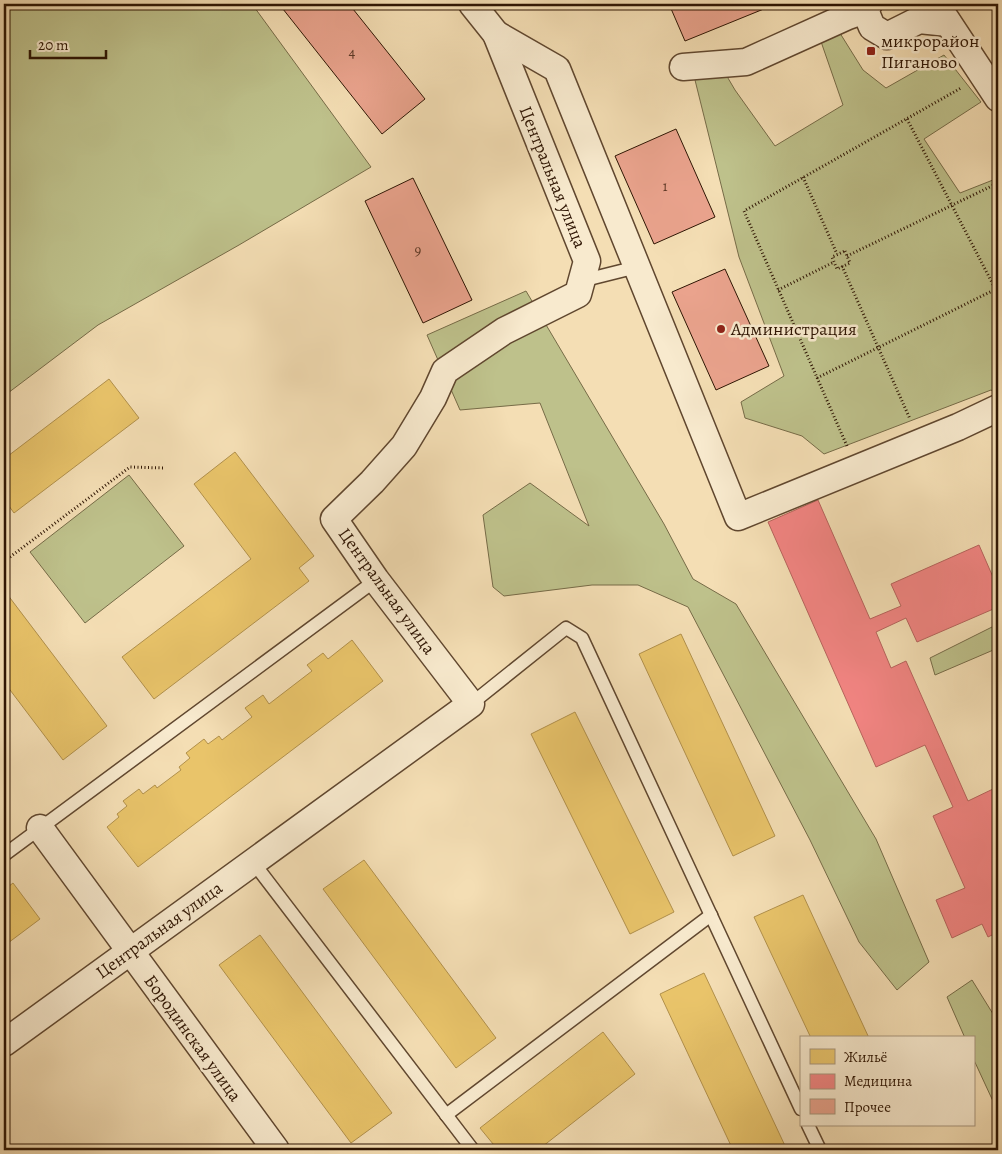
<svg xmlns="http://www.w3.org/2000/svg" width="1002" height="1154" font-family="Alegreya,serif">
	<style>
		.green { fill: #bec18b; stroke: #766b47 }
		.homes { fill: #e9c46a; stroke: #b1904b }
		.health { fill: #f28482; stroke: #b7635c }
		.building { fill: #eaa38d; stroke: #2e1503 }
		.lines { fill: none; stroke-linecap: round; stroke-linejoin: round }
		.service-casing { stroke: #60472f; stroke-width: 15 }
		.minor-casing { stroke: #60472f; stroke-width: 29 }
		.path { stroke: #2e1503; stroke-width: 3; stroke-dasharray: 1 2.5; stroke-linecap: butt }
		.service { stroke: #f8eace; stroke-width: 12 }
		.minor { stroke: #f8eace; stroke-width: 26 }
		.poi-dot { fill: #8f2418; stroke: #f8eace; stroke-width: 2 }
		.labels { text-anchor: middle; stroke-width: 5; stroke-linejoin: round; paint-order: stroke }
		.number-label { font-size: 15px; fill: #5d3826 }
		.poi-label { font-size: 18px; fill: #2e1503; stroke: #f8eace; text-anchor: start }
		.street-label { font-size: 18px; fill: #2e1503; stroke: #f8eace }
	</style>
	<rect width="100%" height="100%" fill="#f4deb4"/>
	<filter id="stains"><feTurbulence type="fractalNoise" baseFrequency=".004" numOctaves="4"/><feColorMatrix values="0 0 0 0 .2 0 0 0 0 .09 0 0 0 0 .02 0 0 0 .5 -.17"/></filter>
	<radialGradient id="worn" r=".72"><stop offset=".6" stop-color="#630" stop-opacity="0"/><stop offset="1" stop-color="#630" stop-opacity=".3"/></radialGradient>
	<g class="green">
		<polygon points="4,4 252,4 371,167 239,245 98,325 4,396"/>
		<polygon points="838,30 863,70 886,88 944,55 981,102 924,139 960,193 998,178 998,394 991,390 824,454 802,436 745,418 741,402 784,376 739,257 694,76 715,56 735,90 775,146 843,105 818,33"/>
		<polygon points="526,291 664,524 693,579 736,604 876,839 929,962 897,990 859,942 810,840 688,607 638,585 592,585 504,596 493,587 483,515 530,483 589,526 540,403 460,410 427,335"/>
		<polygon points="129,475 184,546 85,623 30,552"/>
		<polygon points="998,624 998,648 935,675 930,658"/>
		<polygon points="972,980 998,1022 998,1112 973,1058 973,1038 965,1038 947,997"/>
	</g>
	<g class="homes">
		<polygon points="109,379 139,418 14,513 4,499 4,459"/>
		<polygon points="235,452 314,556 299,568 309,581 154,699 122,657 251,559 194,484"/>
		<polygon points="4,590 107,726 63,760 4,682"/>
		<polygon points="681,634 775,836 733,856 639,654"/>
		<polygon points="352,640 383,681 138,867 107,827 119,817 117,814 127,806 123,801 139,789 143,794 155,785 157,788 181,770 179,767 190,758 186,753 204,739 208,744 219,736 222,740 252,717 245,708 263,695 269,704 312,671 307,665 323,653 328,659"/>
		<polygon points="575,712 674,912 630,934 531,734"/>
		<polygon points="364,860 496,1038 456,1068 323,889"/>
		<polygon points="13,883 40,919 4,946 4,890"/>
		<polygon points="803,895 869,1038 811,1038 754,917"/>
		<polygon points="260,935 392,1113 351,1143 219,965"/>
		<polygon points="704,973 787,1150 733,1150 660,994"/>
		<polygon points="603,1032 635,1074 538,1150 498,1150 480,1128"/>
	</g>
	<polygon class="health" points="818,500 870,619 901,606 891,584 979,545 996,584 998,583 998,607 917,642 906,618 876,632 891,668 906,661 968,801 993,789 998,802 998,932 988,937 982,924 952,938 936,900 965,888 933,816 953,807 925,745 876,767 768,522"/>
	<g class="building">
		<polygon points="279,4 349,4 425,99 382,134"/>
		<polygon points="669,4 776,4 685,41"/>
		<polygon points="676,129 715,217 654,244 615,156"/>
		<polygon points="413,178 472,300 423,323 365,201"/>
		<polygon points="725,269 769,366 716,390 672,292"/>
	</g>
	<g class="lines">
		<g class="service-casing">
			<g id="service">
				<polyline points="581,281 637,267"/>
				<polyline points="471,704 566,628 582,638 801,1109"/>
				<polyline points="4,855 376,580"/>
				<polyline points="253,862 473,1150"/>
				<polyline points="446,1115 711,915"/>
				<polyline points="808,1125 820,1150"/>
			</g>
		</g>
		<g class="minor-casing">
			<g id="minor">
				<polyline points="869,4 865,10 872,27 887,36 919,20 948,23"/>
				<polyline points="936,4 998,98"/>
				<polyline points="496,34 557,69 738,517 958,427 998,408"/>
				<polyline points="683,67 746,62 848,16 865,10"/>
				<polyline points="40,828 276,1150"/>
				<polyline points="4,1043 471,704 376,580 334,519 372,482 404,446 433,398 445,371 504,331 578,294 587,261 496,34 472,4"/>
			</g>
		</g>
		<g class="path">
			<polyline points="907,119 998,294"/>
			<polyline points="803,177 837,254"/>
			<polygon points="845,251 850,263 837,269 832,257"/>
			<polyline points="847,256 998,183"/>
			<polyline points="842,266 910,419"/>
			<polyline points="778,290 834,262"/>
			<polyline points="817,378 996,289"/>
			<polyline points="847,446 744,211 961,88"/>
			<polyline points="10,557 130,467 164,468"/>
		</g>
		<use href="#service" class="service"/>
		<use href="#minor" class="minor"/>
	</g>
	<g class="poi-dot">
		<rect x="866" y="46" width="10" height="10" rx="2.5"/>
		<circle cx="721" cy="329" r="5"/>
	</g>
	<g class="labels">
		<g class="number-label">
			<text x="352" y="57">4</text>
			<text x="665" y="191">1</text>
			<text x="418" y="255">9</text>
		</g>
		<g class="poi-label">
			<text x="881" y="47">микрорайон<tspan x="881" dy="21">Пиганово</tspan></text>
			<text x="731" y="335">Администрация</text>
		</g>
		<g class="street-label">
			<text transform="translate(553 177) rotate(68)" y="6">Центральная улица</text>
			<text transform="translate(387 591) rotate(54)" y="6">Центральная улица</text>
			<text transform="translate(159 930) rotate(-36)" y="6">Центральная улица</text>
			<text transform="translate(193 1038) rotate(54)" y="6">Бородинская улица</text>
		</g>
	</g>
	<rect width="1002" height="1154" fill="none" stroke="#f4deb4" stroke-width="20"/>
	<rect x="5" y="5" width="992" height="1144" fill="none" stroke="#2e1503" stroke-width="2.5"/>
	<rect x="10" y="10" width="982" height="1134" fill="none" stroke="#2e1503"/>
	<rect x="800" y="1036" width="175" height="90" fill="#f8eace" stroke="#a7957d"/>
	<rect x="810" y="1049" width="25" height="15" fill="#e9c46a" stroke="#a7957d"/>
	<text x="844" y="1062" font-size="15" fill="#2e1503">Жильё</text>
	<rect x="810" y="1074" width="25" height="15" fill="#f28482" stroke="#a7957d"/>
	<text x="844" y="1086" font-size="15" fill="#2e1503">Медицина</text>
	<rect x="810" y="1099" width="25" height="15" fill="#eaa38d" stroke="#a7957d"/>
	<text x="844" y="1112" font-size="15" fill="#2e1503">Прочее</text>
	<path d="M30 50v8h76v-8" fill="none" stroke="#2e1503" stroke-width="2.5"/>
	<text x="38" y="50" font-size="15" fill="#2e1503" stroke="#f8eace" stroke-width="4" paint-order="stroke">20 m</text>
	<rect width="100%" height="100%" filter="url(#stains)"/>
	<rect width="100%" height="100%" fill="url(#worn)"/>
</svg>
